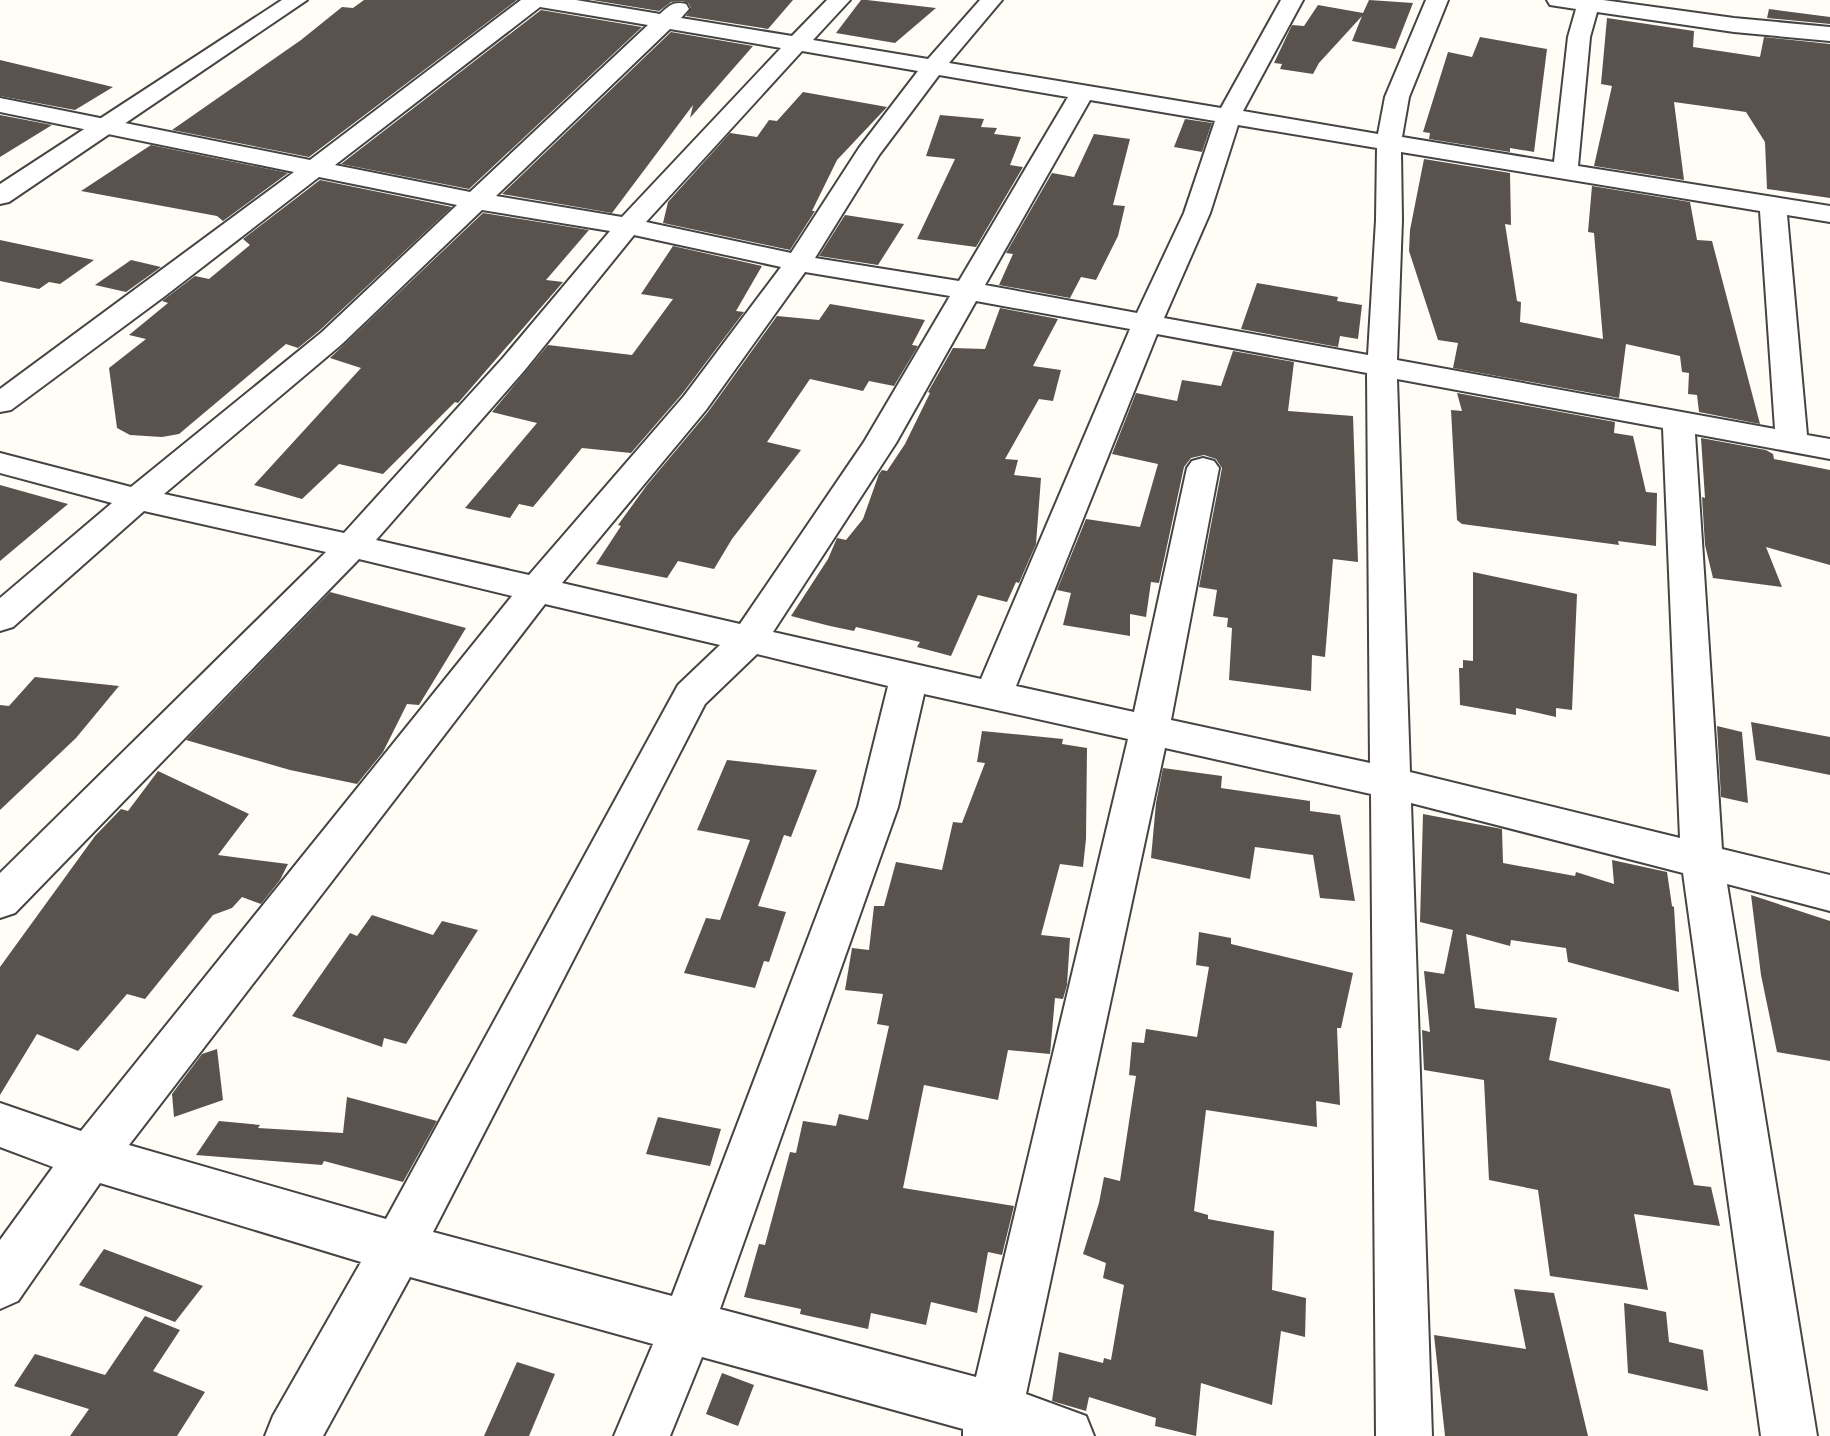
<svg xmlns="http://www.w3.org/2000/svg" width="1830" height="1436" font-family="Lora,serif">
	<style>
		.building { fill: #5a524d }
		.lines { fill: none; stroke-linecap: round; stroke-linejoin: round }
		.minor-casing { stroke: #444; stroke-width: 4 }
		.tertiary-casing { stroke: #444; stroke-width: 4 }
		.minor { fill: #fff; fill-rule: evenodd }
		.tertiary { fill: #fff; fill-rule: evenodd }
	</style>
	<rect width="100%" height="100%" fill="#fffdf5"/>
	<g class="building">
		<polygon points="364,0 517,0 309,157 172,130 301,40 342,7 353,8"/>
		<polygon points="592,0 793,0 768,29 686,16 691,8 688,3 682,1 671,2 659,11"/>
		<polygon points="861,0 867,0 936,8 895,43 836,33"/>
		<polygon points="1369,0 1413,3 1395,49 1352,41 1362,16 1319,63 1313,74 1280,69 1282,64 1274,63 1292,25 1304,26 1318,5 1363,13"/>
		<polygon points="1769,9 1830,17 1830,24 1767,18"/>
		<polygon points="541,10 642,27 469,189 341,164"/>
		<polygon points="1607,18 1694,31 1693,47 1760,57 1764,37 1830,44 1830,198 1767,189 1765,142 1746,112 1674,102 1684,180 1594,166 1612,86 1601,84"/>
		<polygon points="671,32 753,46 690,118 693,105 612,213 502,194"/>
		<polygon points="1480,37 1547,49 1534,152 1510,148 1510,152 1429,139 1430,133 1423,132 1448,52 1472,57"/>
		<polygon points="0,60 113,87 75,110 0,96"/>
		<polygon points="803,92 887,107 837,160 812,211 815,211 790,250 663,223 668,202 730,133 757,137 769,120 777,121"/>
		<polygon points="0,115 52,125 0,157"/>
		<polygon points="940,115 984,119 981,127 997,128 994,134 1021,137 1010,165 1023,167 976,247 917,239 955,159 926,156"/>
		<polygon points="1185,119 1212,123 1202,152 1174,147"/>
		<polygon points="1094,134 1130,139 1113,205 1125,206 1118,236 1096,280 1081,277 1070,298 999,285 1013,254 1006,253 1052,173 1074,177"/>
		<polygon points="151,145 288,173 223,221 217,216 81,191"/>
		<polygon points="1424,159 1510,173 1511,225 1505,224 1517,301 1521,302 1520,322 1603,339 1594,233 1588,232 1592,186 1690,202 1697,240 1712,241 1760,424 1699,412 1697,395 1688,394 1689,373 1682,372 1680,356 1626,344 1619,398 1453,368 1458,343 1438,340 1409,251 1410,230"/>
		<polygon points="320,180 452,207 320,330 298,348 286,344 179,434 162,437 130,435 117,428 109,368 146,339 129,335 168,303 162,301 195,276 209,279 250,245 243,239"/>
		<polygon points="483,213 589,230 546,280 563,282 458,403 455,402 383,474 339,464 302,499 254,485 361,368 330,358"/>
		<polygon points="845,215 904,224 878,265 819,256"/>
		<polygon points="0,240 94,260 60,284 49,282 39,289 0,281"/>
		<polygon points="673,246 762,266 736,311 744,312 682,394 631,453 582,448 533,507 519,504 510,518 465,508 537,423 492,412 548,345 632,355 673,299 641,294"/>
		<polygon points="131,260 161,267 126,292 95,285"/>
		<polygon points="1257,283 1338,297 1337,301 1362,305 1358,339 1340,336 1338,347 1241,329"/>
		<polygon points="830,304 925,320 912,345 918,346 894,386 869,381 863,391 810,379 767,442 801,450 732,539 714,569 678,561 667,578 596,564 621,526 618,525 647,485 708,412 777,316 819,320"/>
		<polygon points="1000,308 1058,319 1033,366 1061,370 1053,401 1039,399 1005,459 1018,460 1014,475 1041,478 1036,544 1019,583 1016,582 1007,602 978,595 951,656 917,647 920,642 856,627 854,631 830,626 791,616 828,559 837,538 846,540 863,519 879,474 882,470 887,471 905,444 930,393 928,392 953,348 985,349"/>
		<polygon points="1233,351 1294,362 1288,411 1353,416 1358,562 1333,559 1325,657 1312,655 1311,691 1229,680 1232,628 1227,627 1228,618 1213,616 1217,590 1199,587 1222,468 1216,459 1204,455 1191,458 1184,467 1159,583 1151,582 1146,617 1130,614 1130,636 1063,625 1071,593 1057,590 1086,519 1140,527 1158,464 1112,454 1136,393 1177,401 1182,380 1221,386"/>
		<polygon points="1457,393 1615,422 1614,433 1633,436 1646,492 1657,493 1656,546 1618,541 1619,545 1462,524 1457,520 1451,410 1462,411"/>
		<polygon points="1701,438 1766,450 1773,454 1774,459 1830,470 1830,565 1766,547 1782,587 1713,578 1705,545 1702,497 1705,498"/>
		<polygon points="0,485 68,504 0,561"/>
		<polygon points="1473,572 1577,594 1572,710 1556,708 1556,717 1516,708 1516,715 1460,705 1459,668 1463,668 1463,660 1473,661"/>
		<polygon points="330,592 466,628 419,705 407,704 383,752 357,784 290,770 186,740"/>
		<polygon points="35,677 119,686 76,738 0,810 0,705 9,706"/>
		<polygon points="1751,722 1830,737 1830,775 1756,760"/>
		<polygon points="1717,726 1742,732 1748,803 1721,797"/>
		<polygon points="982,731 1063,739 1062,744 1087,748 1086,839 1083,867 1060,864 1041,935 1070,938 1067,985 1063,999 1055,998 1050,1054 1008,1050 998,1100 924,1085 903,1188 1014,1206 1002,1255 988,1252 977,1313 931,1302 926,1325 871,1313 868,1329 800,1314 801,1309 744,1297 759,1244 765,1245 790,1152 796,1153 803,1121 836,1126 839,1114 868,1120 889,1026 877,1024 883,994 845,990 852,948 869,950 874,906 884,906 896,862 942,870 953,822 962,823 985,763 977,762"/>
		<polygon points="727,760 817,770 791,837 784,835 758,906 786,912 769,962 764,961 755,988 684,973 706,918 720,920 750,840 697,830"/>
		<polygon points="1163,768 1222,776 1221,788 1310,801 1310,811 1340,815 1355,901 1320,898 1313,855 1255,847 1250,879 1151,858 1156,803"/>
		<polygon points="158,771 249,814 218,855 288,864 280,880 261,904 242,897 232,908 213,915 145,999 127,994 78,1051 37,1034 0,1095 0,967 95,836 121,809 128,811"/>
		<polygon points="1423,814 1502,829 1503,863 1575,876 1576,872 1614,884 1612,860 1667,872 1672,906 1674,907 1679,992 1568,962 1566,948 1511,940 1510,946 1466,934 1475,1008 1557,1018 1549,1060 1670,1089 1694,1185 1711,1187 1720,1226 1634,1214 1648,1290 1550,1276 1538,1190 1489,1180 1484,1080 1424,1070 1422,1030 1430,1032 1424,971 1444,974 1453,930 1420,922"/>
		<polygon points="1751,895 1830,921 1830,1061 1777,1052 1761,975"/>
		<polygon points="372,915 433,935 442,921 478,930 406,1044 384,1038 382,1047 292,1016 350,933 357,936"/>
		<polygon points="1199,932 1231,938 1231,944 1353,973 1341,1028 1337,1028 1340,1105 1316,1101 1317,1127 1206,1110 1194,1211 1208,1215 1208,1219 1274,1231 1272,1290 1306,1298 1305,1337 1281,1331 1272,1405 1201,1383 1196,1436 1155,1426 1156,1418 1089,1397 1086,1411 1052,1401 1059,1352 1103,1363 1104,1358 1111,1360 1124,1285 1103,1278 1106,1263 1083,1254 1099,1203 1104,1177 1120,1181 1136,1076 1129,1075 1132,1042 1144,1043 1146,1029 1197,1037 1209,967 1196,965"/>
		<polygon points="217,1049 223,1100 174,1117 172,1094 202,1054"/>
		<polygon points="347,1097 437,1121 403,1182 324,1161 322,1165 196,1155 219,1121 260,1125 258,1128 343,1133"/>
		<polygon points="658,1117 721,1129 710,1166 646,1154"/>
		<polygon points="104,1249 203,1286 175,1322 79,1285"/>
		<polygon points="1514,1289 1554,1293 1588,1436 1445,1436 1434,1335 1526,1349"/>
		<polygon points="1624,1303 1666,1312 1669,1342 1703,1350 1708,1391 1628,1373"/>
		<polygon points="145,1316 180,1330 153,1371 205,1392 177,1436 70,1436 89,1409 14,1386 35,1354 105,1375"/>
		<polygon points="517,1362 555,1374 529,1436 484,1436"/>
		<polygon points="722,1373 754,1385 738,1426 706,1414"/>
	</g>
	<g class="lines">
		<g class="minor-casing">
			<path id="minor" d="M521,0H576L660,14C669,6 673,1 686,4L689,9L681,18L792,36L827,0H850L813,40L928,59L980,0H1002L949,63L1221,108L1281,0H1303L1243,111L1378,134L1385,97L1426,0H1448L1409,97L1402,137L1554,162L1568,37L1576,9L1550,5L1547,0H1603L1734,18L1830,27V41L1734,32L1597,12L1590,37L1578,166L1830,206V222L1787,215L1807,435L1830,439V459L1695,434L1722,849L1830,875V911L1727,884L1817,1436H1761L1683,873L1411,803L1432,1436H1376L1371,794L1165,748L1026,1394L1086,1416L1094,1436H963V1429L702,1357L670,1436H614L653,1344L410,1277L323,1436H265L273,1416L361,1262L100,1183L18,1301L0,1309V1240L53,1167L0,1147V1103L81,1131L512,596L359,559L15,913L0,918V873L326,552L144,511L13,627L0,631V598L112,503L0,473V453L131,487L322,332L457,205L319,177L165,296L11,410L0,412V389L294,172L0,112V98L310,160ZM540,7L648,25L470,192L335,165ZM670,29L781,48L622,217L496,196ZM802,51L918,71L859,148L791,253L646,222ZM939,75L1068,97L959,281L815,258L879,155ZM1090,100L1215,121L1184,213L1137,313L985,285ZM1238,125L1377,148L1376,220L1368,355L1164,318L1210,213ZM1401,152L1760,211L1775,429L1397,360L1402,220ZM482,210L610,231L502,359L344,533L164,494L342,344ZM634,235L781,267L684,396L529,575L376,540L524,371ZM805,272L950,296L864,442L740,624L562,583L706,410ZM976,301L1130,329L981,679L773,632L896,443ZM1157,334L1367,373L1370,763L1171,720L1219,468L1214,461L1203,458L1192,461L1187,468L1134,712L1016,686ZM1397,379L1663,428L1680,838L1410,772ZM545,604L720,645L678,685L386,1219L129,1145ZM757,654L888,686L858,807L672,1296L433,1232L705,704ZM924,694L1128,739L976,1377L720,1309L898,807Z"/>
		</g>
		<g class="tertiary-casing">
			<polygon id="tertiary" points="282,0 307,0 9,202 0,204 0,184"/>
		</g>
		<use href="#minor" class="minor"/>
		<use href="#tertiary" class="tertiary"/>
	</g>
</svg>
